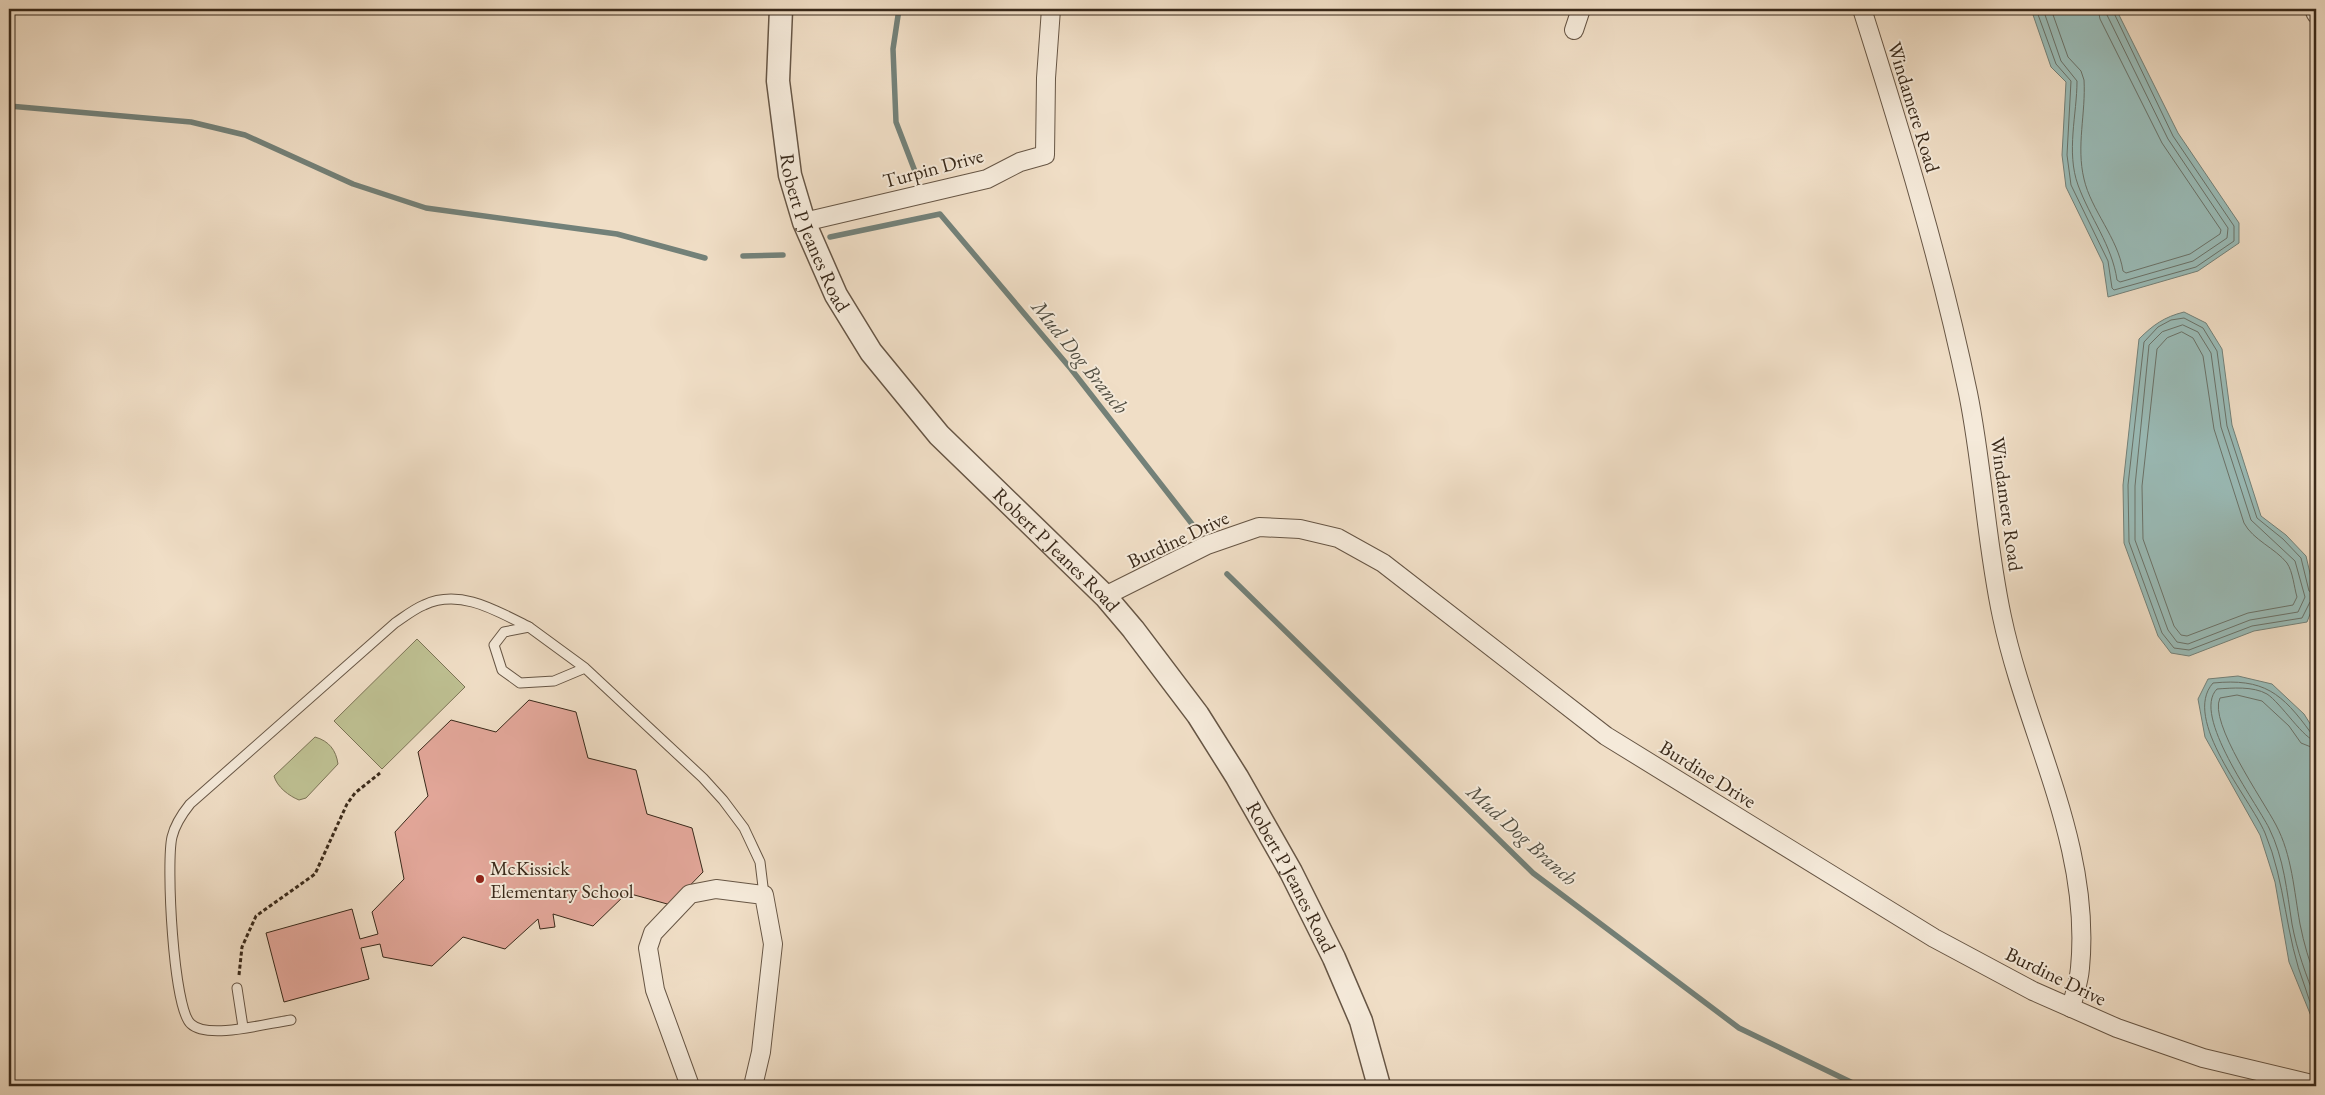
<svg xmlns="http://www.w3.org/2000/svg" width="2325" height="1095" font-family="'EB Garamond',serif">
	<style>
		.green { fill: #bec092; stroke: #7c7456 }
		.water { fill: #9abcb8; stroke: #738179 }
		.lines { fill: none; stroke-linecap: round; stroke-linejoin: round }
		.shore { stroke: #6a7269; stroke-width: 1 }
		.stream { stroke: #738179; stroke-width: 5.5 }
		.building { fill: #e3a79a; stroke: #39291a }
		.service-casing { stroke: #675645; stroke-width: 11 }
		.minor-casing { stroke: #675645; stroke-width: 20 }
		.tertiary-casing { stroke: #675645; stroke-width: 25 }
		.path { stroke: #39291a; stroke-width: 3; stroke-dasharray: 4 2.5; stroke-linecap: butt }
		.service { stroke: #f5eada; stroke-width: 9 }
		.minor { stroke: #f5eada; stroke-width: 18 }
		.tertiary { stroke: #f5eada; stroke-width: 22 }
		.poi-dot { fill: #8f2418; stroke: #f5eada; stroke-width: 2 }
		.labels { text-anchor: middle; stroke-width: 4; stroke-linejoin: round; paint-order: stroke }
		.street-label { font-size: 20px; fill: #39291a; stroke: #f5eada }
		.poi-label { font-size: 20px; fill: #39291a; stroke: #f5eada; text-anchor: start }
		.water-label { font-size: 21px; font-style: italic; fill: #514e42; stroke: #f5eada }
	</style>
	<rect width="100%" height="100%" fill="#f0dec6"/>
	<filter id="stains"><feTurbulence type="fractalNoise" baseFrequency=".004" numOctaves="4"/><feColorMatrix values="0 0 0 0 .2 0 0 0 0 .09 0 0 0 0 .02 0 0 0 .5 -.17"/></filter>
	<radialGradient id="worn" r=".72"><stop offset=".6" stop-color="#630" stop-opacity="0"/><stop offset="1" stop-color="#630" stop-opacity=".3"/></radialGradient>
	<g class="green">
		<polygon points="417,639 465,687 382,769 334,721"/>
		<path d="M315,737C329,741 336,750 338,764L306,798L299,800C289,796 277,787 274,776Z"/>
	</g>
	<g class="water">
		<polygon points="2031,9 2116,9 2178,133 2239,223 2239,243 2198,271 2108,297 2103,263 2066,187 2062,155 2066,82 2051,67"/>
		<path d="M2184,312L2206,323L2222,349L2232,425L2261,516L2286,535L2306,556L2316,599L2307,622L2254,631L2189,656L2171,653L2158,636L2124,543L2123,485L2139,339C2153,325 2164,317 2184,312Z"/>
		<polygon points="2238,676 2272,684 2304,714 2316,733 2316,1023 2311,1016 2289,962 2275,882 2260,835 2205,737 2198,699 2208,679"/>
	</g>
	<g class="lines">
		<g class="shore">
			<polyline points="2036,9 2056,64 2071,81 2067,155 2071,185 2108,261 2112,288 2114,290 2196,267 2234,241 2234,226 2173,136 2112,9"/>
			<path d="M2043,9L2061,61L2077,81C2077,114 2066,152 2078,185C2090,218 2112,245 2117,280L2120,282L2193,261L2227,238L2228,228L2168,139L2107,15L2106,9"/>
			<path d="M2051,9L2068,57L2081,71L2084,80C2086,113 2076,146 2084,179C2091,210 2118,238 2123,271L2126,273L2190,254L2220,234L2221,230L2162,143L2100,19L2098,9"/>
			<polygon points="2183,325 2198,332 2211,353 2221,427 2251,520 2295,561 2305,597 2298,612 2250,620 2188,644 2177,642 2168,630 2135,540 2135,486 2149,345 2162,332"/>
			<path d="M2182,332L2193,338L2203,356L2214,429L2244,523C2253,540 2275,548 2287,563C2293,572 2294,587 2297,597L2293,605L2248,613L2187,636L2181,635L2174,626L2143,539L2142,486L2157,349L2167,338Z"/>
			<polyline points="2316,595 2309,591 2301,558 2283,539 2257,518 2227,426 2217,351 2203,328 2184,318 2171,320 2158,327 2144,342 2128,485 2129,542 2162,633 2174,648 2189,650 2252,626 2302,618 2310,602 2316,600"/>
			<path d="M2316,735L2311,733C2282,693 2264,678 2213,683C2181,719 2250,798 2265,833C2286,883 2285,936 2305,987C2308,996 2311,1007 2316,1015"/>
			<path d="M2316,741C2305,741 2281,703 2267,694C2253,686 2232,688 2217,689C2191,715 2256,802 2269,828C2284,858 2287,892 2292,924C2297,951 2306,975 2316,1000"/>
			<path d="M2316,749L2301,743L2289,726L2262,701L2237,695L2220,698C2208,722 2263,800 2276,825C2292,855 2294,891 2300,924C2304,944 2309,961 2316,979"/>
		</g>
		<g class="stream">
			<polyline points="899,9 893,49 896,122 916,174"/>
			<polyline points="9,106 191,122 245,135 353,184 426,208 617,234 705,258"/>
			<polyline points="830,237 940,214 1071,369 1192,524"/>
			<polyline points="743,256 783,255"/>
			<polyline points="1227,574 1533,873 1739,1028 1859,1086"/>
		</g>
	</g>
	<polygon class="building" points="529,700 576,712 588,758 636,770 647,814 692,828 703,872 671,905 627,893 593,926 553,914 555,927 540,929 538,919 505,949 463,937 432,966 383,957 380,944 361,948 369,979 284,1002 266,933 352,909 360,939 378,934 372,912 404,879 395,832 428,796 418,752 451,720 496,732"/>
	<g class="lines">
		<g class="service-casing">
			<g id="service">
				<polyline points="585,668 554,681 520,683 502,670 494,645 504,632 529,627 585,668 703,778 723,800 744,828 760,862 764,895"/>
				<polyline points="237,988 243,1027"/>
				<path d="M291,1020C268,1023 208,1040 191,1024C173,1009 166,862 172,837C175,824 182,814 190,804L395,623C404,617 414,609 424,605C460,588 497,611 529,627"/>
			</g>
		</g>
		<g class="minor-casing">
			<g id="minor">
				<path d="M1862,9C1902,135 1941,263 1968,393C1983,467 1986,543 2002,617C2027,735 2092,844 2080,968C2079,982 2074,995 2071,1008"/>
				<polyline points="2314,9 2316,14"/>
				<polyline points="1574,30 1581,9"/>
				<polyline points="804,222 987,179 1020,162 1045,155 1046,78 1051,9"/>
				<polyline points="1105,596 1207,545 1259,527 1300,529 1338,538 1383,563 1606,736 1934,938 2033,991 2117,1028 2203,1058 2316,1085"/>
				<polyline points="690,1086 655,990 648,948 653,933 690,894 716,889 764,895 773,944 761,1052 753,1086"/>
			</g>
		</g>
		<g class="tertiary-casing">
			<g id="tertiary">
				<path id="s1" d="M781,9L778,81L790,175L804,222L836,295L871,352L939,435L1105,596L1133,629L1198,715L1237,777L1291,872L1334,958L1361,1021L1379,1086"/>
			</g>
		</g>
		<polyline class="path" points="239,975 242,947 256,916 315,874 347,804 355,793 380,773"/>
		<use href="#service" class="service"/>
		<use href="#minor" class="minor"/>
		<use href="#tertiary" class="tertiary"/>
	</g>
	<circle class="poi-dot" cx="480" cy="879" r="5"/>
	<g class="labels">
		<g class="street-label">
			<text transform="translate(1914 107) rotate(73)" y="7">Windamere Road</text>
			<text transform="translate(933 168) rotate(-15)" y="7">Turpin Drive</text>
			<text dy="7" stroke="none"><textPath href="#s1" startOffset="229">Robert P Jeanes Road</textPath></text>
			<text transform="translate(2007 504) rotate(82)" y="7">Windamere Road</text>
			<text transform="translate(1178 539) rotate(-25)" y="7">Burdine Drive</text>
			<text dy="7" stroke="none"><textPath href="#s1" startOffset="634">Robert P Jeanes Road</textPath></text>
			<text transform="translate(1708 774) rotate(32)" y="7">Burdine Drive</text>
			<text dy="7" stroke="none"><textPath href="#s1" startOffset="1039">Robert P Jeanes Road</textPath></text>
			<text transform="translate(2056 976) rotate(26)" y="7">Burdine Drive</text>
		</g>
		<g class="poi-label">
			<text x="490" y="875">McKissick<tspan x="490" dy="23">Elementary School</tspan></text>
		</g>
		<g class="water-label">
			<text transform="translate(1080 357) rotate(51)" y="7">Mud Dog Branch</text>
			<text transform="translate(1522 835) rotate(42)" y="7">Mud Dog Branch</text>
		</g>
	</g>
	<rect width="2325" height="1095" fill="none" stroke="#f0dec6" stroke-width="30"/>
	<rect x="10" y="10" width="2305" height="1075" fill="none" stroke="#39291a" stroke-width="2.5"/>
	<rect x="15" y="15" width="2295" height="1065" fill="none" stroke="#39291a"/>
	<rect width="100%" height="100%" filter="url(#stains)"/>
	<rect width="100%" height="100%" fill="url(#worn)"/>
</svg>
